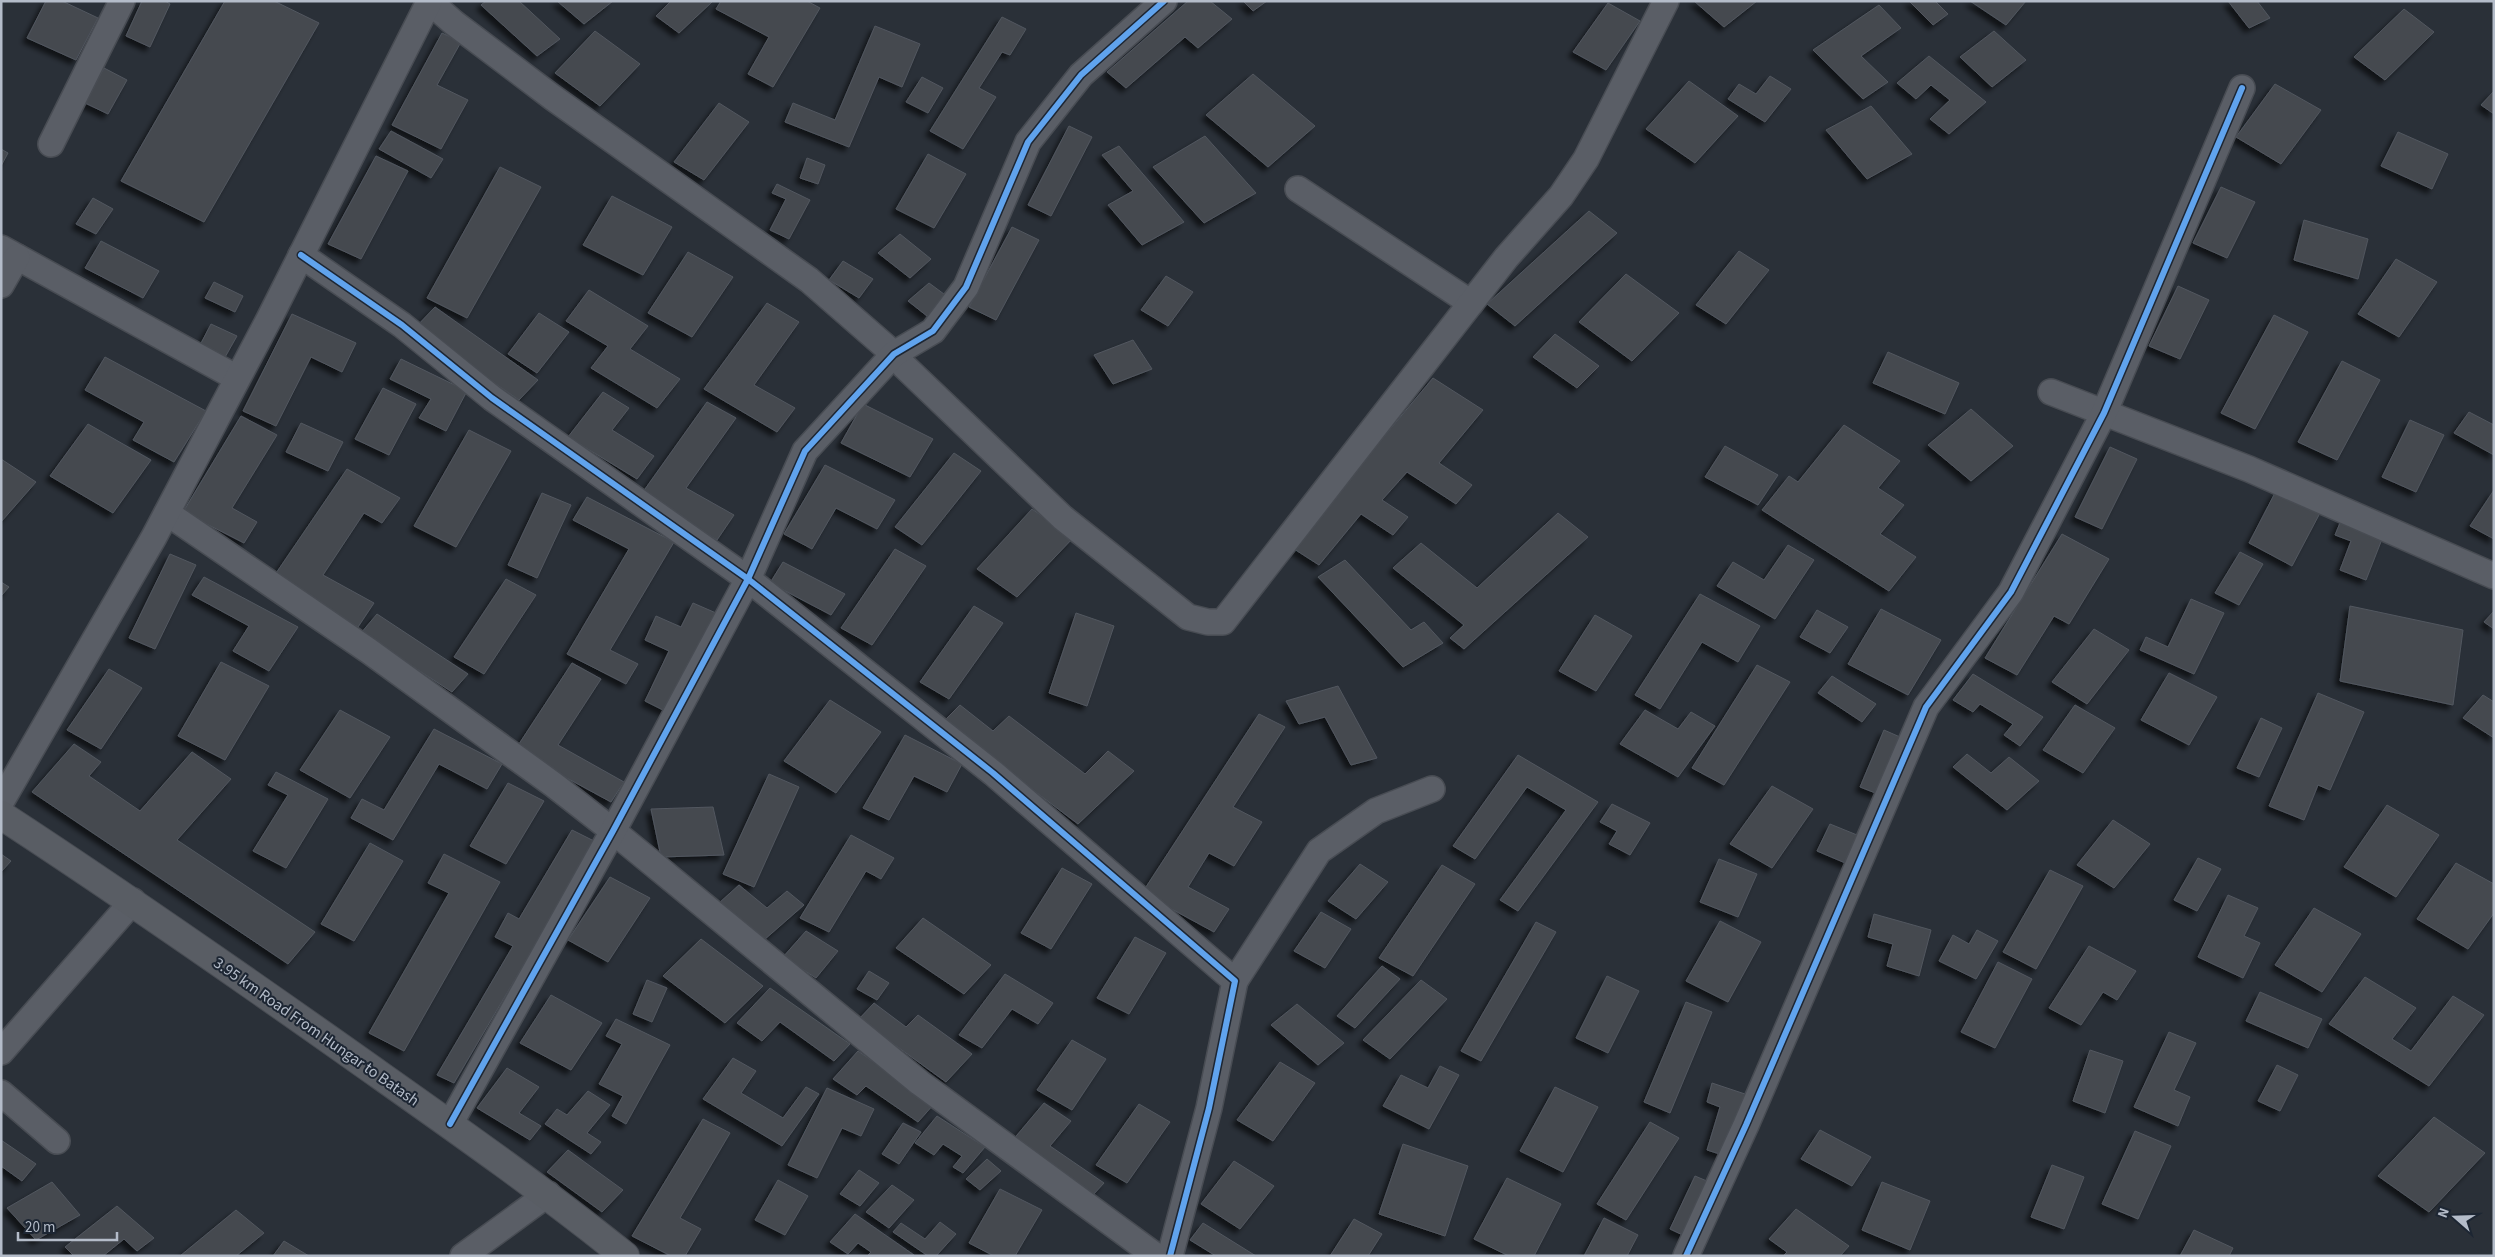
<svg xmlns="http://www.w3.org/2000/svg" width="2495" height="1257" font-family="'Source Sans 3',sans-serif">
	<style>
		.building { fill: #444950; stroke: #52575f; filter: url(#shadow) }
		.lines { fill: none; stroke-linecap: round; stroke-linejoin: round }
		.street-casing { stroke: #484c53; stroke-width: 28 }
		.secondary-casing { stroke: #484c53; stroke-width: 30 }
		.street { stroke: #5a5e66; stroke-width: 25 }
		.secondary { stroke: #595d64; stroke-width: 28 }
		.cycleway-casing { stroke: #1d2633; stroke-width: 9 }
		.cycleway { stroke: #60a3ed; stroke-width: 6 }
		.labels { text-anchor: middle; stroke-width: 4; stroke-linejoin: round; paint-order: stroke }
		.street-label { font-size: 16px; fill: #b4bcc9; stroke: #1d2633 }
	</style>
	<defs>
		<filter id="shadow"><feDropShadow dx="-4.5" dy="4.5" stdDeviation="2.5" flood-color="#0009"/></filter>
	</defs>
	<rect width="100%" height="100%" fill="#2a3038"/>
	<g class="building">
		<polygon points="46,1 62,1 98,18 76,60 27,38"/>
		<polygon points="142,1 165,1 170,4 150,47 126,36"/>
		<polygon points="225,1 274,1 319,23 204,222 121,181"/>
		<polygon points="486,1 519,1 560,39 537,56 481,5"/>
		<polygon points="557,1 613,1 584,24"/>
		<polygon points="671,1 711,1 712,2 679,33 656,16"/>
		<polygon points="721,1 807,1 820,8 773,87 748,74 769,37 716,9"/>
		<polygon points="1188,1 1210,1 1232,19 1198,48 1185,37 1126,88 1107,72"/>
		<polygon points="1243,1 1267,1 1253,11"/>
		<polygon points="1694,1 1757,1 1724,27"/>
		<polygon points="1909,1 1935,1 1948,14 1933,25"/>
		<polygon points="1970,1 2026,1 2006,25"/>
		<polygon points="2228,1 2257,1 2270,18 2249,28"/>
		<polygon points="1608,3 1640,21 1606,70 1573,52"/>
		<polygon points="1879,5 1901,28 1861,56 1888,82 1863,99 1813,50"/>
		<polygon points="2404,9 2434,32 2385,80 2354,57"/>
		<polygon points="1002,17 1026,29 1010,55 1002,52 979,88 996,97 963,149 930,131"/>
		<polygon points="875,26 920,44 902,87 879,77 849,147 785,122 793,103 835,120"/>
		<polygon points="595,31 640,64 600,106 555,73"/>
		<polygon points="1994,31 2026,60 1992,87 1960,57"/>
		<polygon points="442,33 461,42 437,85 468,100 441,149 392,125"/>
		<polygon points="1929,56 1986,102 1949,134 1930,119 1950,100 1931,85 1916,99 1897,83"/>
		<polygon points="104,68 127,80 108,114 85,103"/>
		<polygon points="1253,74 1315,126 1268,167 1206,115"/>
		<polygon points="1770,76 1791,89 1765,122 1728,99 1739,84 1756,94"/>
		<polygon points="922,77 943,88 928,113 906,102"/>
		<polygon points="1689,81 1738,116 1695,163 1646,129"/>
		<polygon points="2275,84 2321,110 2281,164 2236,137"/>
		<polygon points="2494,91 2494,114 2481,105"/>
		<polygon points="719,103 749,122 704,180 674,162"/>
		<polygon points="1871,106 1912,154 1867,179 1826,130"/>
		<polygon points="1069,126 1092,137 1051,216 1028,205"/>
		<polygon points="391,131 443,159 431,178 379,149"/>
		<polygon points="2398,132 2448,154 2432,189 2381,166"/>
		<polygon points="1205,136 1256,193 1204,223 1153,167"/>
		<polygon points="1119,146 1184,222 1142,245 1108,205 1133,191 1102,155"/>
		<polygon points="1,149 8,153 1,166"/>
		<polygon points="928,154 966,174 934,228 896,209"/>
		<polygon points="376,156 408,171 361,259 328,244"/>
		<polygon points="807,158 825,165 818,184 800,178"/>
		<polygon points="500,167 541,187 467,318 427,298"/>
		<polygon points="777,184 810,200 789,239 770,230 786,199 772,193"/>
		<polygon points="2221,187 2255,202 2227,258 2193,243"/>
		<polygon points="612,196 672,227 643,275 583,245"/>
		<polygon points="93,198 113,209 96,234 76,224"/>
		<polygon points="1589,211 1617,233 1515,326 1487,304"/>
		<polygon points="2304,220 2368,239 2358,279 2294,260"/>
		<polygon points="1012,227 1039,240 996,320 969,307"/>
		<polygon points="900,234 931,259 910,278 878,253"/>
		<polygon points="101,241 159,271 143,298 85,268"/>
		<polygon points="1739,251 1769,270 1726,324 1696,305"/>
		<polygon points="688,252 733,277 692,337 648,313"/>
		<polygon points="2396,259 2437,282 2399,337 2358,314"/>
		<polygon points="843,261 873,279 859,298 829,280"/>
		<polygon points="1626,274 1679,313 1632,361 1579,322"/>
		<polygon points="1166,276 1193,292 1168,326 1141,310"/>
		<polygon points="214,282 243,296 235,312 205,298"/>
		<polygon points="929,283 948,297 927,316 908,301"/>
		<polygon points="2178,286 2209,300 2180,359 2149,346"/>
		<polygon points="589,290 648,326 630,349 680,379 657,408 591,368 608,346 566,321"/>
		<polygon points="767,303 799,322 754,385 795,408 777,432 704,389"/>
		<polygon points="435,307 538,380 519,400 415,328"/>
		<polygon points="539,313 569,332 537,373 508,354"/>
		<polygon points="292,314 356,343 342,372 311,357 276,426 243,411"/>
		<polygon points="2274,315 2308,332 2255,429 2221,413"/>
		<polygon points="211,324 237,336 224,359 199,347"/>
		<polygon points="1555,334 1599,366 1577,388 1533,357"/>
		<polygon points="1133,340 1152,369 1113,384 1094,355"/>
		<polygon points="1888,352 1959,383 1945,414 1873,383"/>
		<polygon points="105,357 206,411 174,462 133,440 144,422 85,390"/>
		<polygon points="401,359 467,391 446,431 419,418 431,399 390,379"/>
		<polygon points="2342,361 2380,380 2337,460 2298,442"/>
		<polygon points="1433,378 1483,410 1439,463 1472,485 1456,504 1407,472 1382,500 1408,517 1393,535 1361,514 1319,565 1291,547"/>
		<polygon points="383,388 416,404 389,455 355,439"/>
		<polygon points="603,392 629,408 612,430 654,456 637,479 568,437"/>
		<polygon points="707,402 736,418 686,488 734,515 717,540 640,496"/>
		<polygon points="863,404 933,439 910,477 841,443"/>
		<polygon points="1971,409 2013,446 1971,481 1928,445"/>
		<polygon points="2469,412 2494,425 2494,455 2454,433"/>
		<polygon points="241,416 277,435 232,508 257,522 244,543 183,512"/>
		<polygon points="2410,420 2444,435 2416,492 2382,477"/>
		<polygon points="301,423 343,442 328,471 286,452"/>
		<polygon points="88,424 151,460 113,513 50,476"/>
		<polygon points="1844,425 1900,461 1878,488 1904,505 1880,534 1916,557 1889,591 1762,510 1789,476 1798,482"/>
		<polygon points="469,430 511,451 456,547 414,526"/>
		<polygon points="1725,446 1778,475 1758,505 1705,477"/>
		<polygon points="2110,447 2137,459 2102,529 2075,517"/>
		<polygon points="954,453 981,471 922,545 895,527"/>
		<polygon points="1,459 36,482 1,522"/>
		<polygon points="825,465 895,500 877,529 836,508 812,549 784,534"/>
		<polygon points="347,469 400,498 382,523 364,513 323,575 374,603 358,627 272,579"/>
		<polygon points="2494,490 2494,539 2470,526"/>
		<polygon points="2276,491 2320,513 2292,566 2249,543"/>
		<polygon points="542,493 571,505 537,578 508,565"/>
		<polygon points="587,497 674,542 610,650 638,664 626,684 567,654 629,549 573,520"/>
		<polygon points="1032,509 1073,538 1017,597 977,569"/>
		<polygon points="1558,513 1588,537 1464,649 1450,638 1464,625 1393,568 1421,543 1477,588"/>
		<polygon points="2342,518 2384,534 2366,580 2340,570 2351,541 2335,535"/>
		<polygon points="2062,534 2109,559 2069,624 2054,616 2017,675 1985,658"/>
		<polygon points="1788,545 1814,560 1775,619 1717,586 1733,562 1764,580"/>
		<polygon points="895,549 926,566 872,645 841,628"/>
		<polygon points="2240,552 2263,564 2239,605 2215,593"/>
		<polygon points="170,554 196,565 155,649 129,638"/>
		<polygon points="1345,560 1411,630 1424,622 1443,643 1403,667 1318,577"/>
		<polygon points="783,562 845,594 831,615 770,583"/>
		<polygon points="204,577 298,627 269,671 233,651 249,626 192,595"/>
		<polygon points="506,579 536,595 484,674 454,657"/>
		<polygon points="1,582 9,587 1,596"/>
		<polygon points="1700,594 1760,626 1738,662 1702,642 1660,709 1635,695"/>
		<polygon points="2191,599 2224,613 2194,674 2140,650 2146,637 2168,647"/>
		<polygon points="693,603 716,613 667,712 645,701 669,651 645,640 656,616 681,627"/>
		<polygon points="974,606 1003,623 949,699 920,682"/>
		<polygon points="2350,606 2463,630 2453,705 2340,681"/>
		<polygon points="1881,609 1941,640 1908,695 1848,664"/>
		<polygon points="1817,610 1848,627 1830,653 1800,637"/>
		<polygon points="2494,611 2494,629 2484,622"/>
		<polygon points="1076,613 1114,626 1087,706 1049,693"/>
		<polygon points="377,614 468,674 452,692 361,633"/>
		<polygon points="1595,615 1632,636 1596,691 1559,671"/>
		<polygon points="2094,629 2129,650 2087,704 2052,682"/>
		<polygon points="221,662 269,686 225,760 178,736"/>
		<polygon points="572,663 601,679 558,745 624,782 611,802 515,750"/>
		<polygon points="1757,665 1790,682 1724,785 1692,768"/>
		<polygon points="109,669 142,688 101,749 67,730"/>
		<polygon points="2169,673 2217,697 2189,745 2141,720"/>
		<polygon points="1973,674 2043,717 2020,746 2004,735 2013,724 1980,704 1973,712 1953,700"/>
		<polygon points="1832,676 1876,704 1862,722 1818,693"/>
		<polygon points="1338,686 1377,758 1351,765 1325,717 1299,724 1286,701"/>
		<polygon points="2318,693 2364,712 2330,790 2318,785 2304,820 2269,806"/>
		<polygon points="2483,695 2494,702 2494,738 2463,718"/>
		<polygon points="830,700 881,732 836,793 784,761"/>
		<polygon points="960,705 993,731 1009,716 1085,774 1108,751 1134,771 1078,824 943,722"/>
		<polygon points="2075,705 2115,728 2083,773 2043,750"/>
		<polygon points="340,710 390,737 350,798 300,770"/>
		<polygon points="1645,710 1678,729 1691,712 1715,726 1678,777 1620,744"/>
		<polygon points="1259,714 1285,727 1233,807 1262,822 1234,866 1209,853 1188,887 1229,909 1214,932 1142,893"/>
		<polygon points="2261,718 2282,728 2259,777 2237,768"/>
		<polygon points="434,729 502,764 487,789 439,764 393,840 351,818 362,799 384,810"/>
		<polygon points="1884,730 1900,737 1878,794 1860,787"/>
		<polygon points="905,735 962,764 947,792 914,776 889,820 863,808"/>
		<polygon points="74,744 101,762 89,776 140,811 192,752 231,779 177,840 315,932 288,964 32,792"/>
		<polygon points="1967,754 1991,773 2009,757 2039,781 2007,810 1953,767"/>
		<polygon points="1518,755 1598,802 1518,911 1500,900 1566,810 1527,787 1475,859 1453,846"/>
		<polygon points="276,772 328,799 286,868 253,851 288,795 268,785"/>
		<polygon points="769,774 799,787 754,887 723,874"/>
		<polygon points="508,783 544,801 506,864 470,846"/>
		<polygon points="1772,786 1813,809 1772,868 1730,844"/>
		<polygon points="1612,804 1650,823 1630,855 1609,844 1617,831 1600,822"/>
		<polygon points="2387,805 2439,835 2396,897 2344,867"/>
		<polygon points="713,807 724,855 661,857 651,809"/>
		<polygon points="2113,820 2150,844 2114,888 2077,865"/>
		<polygon points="1830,824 1862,837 1850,865 1817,851"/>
		<polygon points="572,830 596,842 454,1083 437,1075 513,946 495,937 508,913 519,919"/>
		<polygon points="851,835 894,858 881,879 866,871 829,932 800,918"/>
		<polygon points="370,843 403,861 354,941 321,924"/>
		<polygon points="1,854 11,861 1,872"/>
		<polygon points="444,854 500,882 404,1051 369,1033 449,893 428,883"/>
		<polygon points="2198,858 2221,869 2197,911 2174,900"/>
		<polygon points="1719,859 1757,874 1738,917 1700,902"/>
		<polygon points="2456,863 2494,884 2494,913 2468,949 2417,919"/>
		<polygon points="1360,864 1388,882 1356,919 1328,901"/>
		<polygon points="1442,865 1475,884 1413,976 1379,958"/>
		<polygon points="1062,868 1092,884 1051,949 1021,933"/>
		<polygon points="2050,870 2083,886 2036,969 2003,952"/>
		<polygon points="610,877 650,898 608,962 568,940"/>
		<polygon points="739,885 767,908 787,891 804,905 764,940 719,903"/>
		<polygon points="2228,895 2258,908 2244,936 2260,943 2243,978 2198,957"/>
		<polygon points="2314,908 2361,934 2322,992 2275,965"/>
		<polygon points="1321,912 1351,929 1325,968 1294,951"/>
		<polygon points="1874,914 1931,930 1919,976 1887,966 1893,944 1868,937"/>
		<polygon points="923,918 991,965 964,994 896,948"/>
		<polygon points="1720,921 1761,942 1728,1002 1686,981"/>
		<polygon points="1536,922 1556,932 1481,1061 1461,1051"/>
		<polygon points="1977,930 1998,941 1976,979 1939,961 1953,935 1969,944"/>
		<polygon points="806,931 838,951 816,978 783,957"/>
		<polygon points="1135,937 1166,953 1129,1014 1097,998"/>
		<polygon points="701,939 763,986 725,1023 663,976"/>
		<polygon points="2089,946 2136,971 2117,1000 2103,992 2081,1025 2049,1008"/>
		<polygon points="1998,962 2032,979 1995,1048 1961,1032"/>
		<polygon points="1382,966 1400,979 1355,1028 1337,1016"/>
		<polygon points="869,971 889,983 877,1000 857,989"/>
		<polygon points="1005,974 1053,1003 1038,1024 1012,1009 982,1048 959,1035"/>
		<polygon points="1607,976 1639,991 1608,1053 1576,1038"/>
		<polygon points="2365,977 2416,1008 2392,1039 2411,1051 2453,996 2484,1015 2429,1086 2329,1024"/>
		<polygon points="647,980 667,988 652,1022 633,1014"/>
		<polygon points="1421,980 1447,999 1390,1059 1363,1040"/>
		<polygon points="770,988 850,1044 834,1061 780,1022 762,1041 737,1023"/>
		<polygon points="2260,992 2322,1019 2308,1048 2246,1021"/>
		<polygon points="551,995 602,1023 571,1070 520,1043"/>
		<polygon points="1686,1002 1712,1012 1670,1113 1644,1102"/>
		<polygon points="874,1003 906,1027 918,1015 972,1054 946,1082 859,1019"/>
		<polygon points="1297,1004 1344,1043 1318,1065 1271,1025"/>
		<polygon points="616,1019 670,1045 626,1124 612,1116 623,1096 599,1084 622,1044 606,1036"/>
		<polygon points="2169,1032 2196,1043 2174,1090 2190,1097 2178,1126 2134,1107"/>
		<polygon points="1072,1040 1106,1059 1072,1110 1037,1090"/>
		<polygon points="2090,1050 2123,1061 2105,1113 2073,1101"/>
		<polygon points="858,1051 934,1104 918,1122 866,1086 857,1095 833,1079"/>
		<polygon points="733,1058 756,1071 741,1093 783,1118 806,1087 819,1094 782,1146 703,1099"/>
		<polygon points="1280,1062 1315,1083 1273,1141 1237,1120"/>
		<polygon points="2277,1065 2298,1075 2280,1111 2258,1101"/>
		<polygon points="1440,1066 1459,1075 1429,1129 1383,1106 1401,1075 1428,1088"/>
		<polygon points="507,1068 539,1087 519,1113 541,1126 530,1140 477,1108"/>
		<polygon points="1712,1083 1748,1095 1729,1157 1707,1150 1720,1107 1707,1102"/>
		<polygon points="1555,1087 1598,1107 1563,1172 1520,1151"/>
		<polygon points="827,1088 874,1109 861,1136 842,1128 817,1178 788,1165"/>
		<polygon points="588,1091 610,1105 587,1133 601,1142 591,1154 545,1124 557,1109 567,1115"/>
		<polygon points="1044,1103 1071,1121 1050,1146 1104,1183 1093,1195 1012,1141"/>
		<polygon points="1139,1104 1170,1122 1127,1183 1096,1165"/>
		<polygon points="937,1116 985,1147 963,1173 953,1167 962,1156 943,1144 934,1155 915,1143"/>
		<polygon points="2434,1117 2485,1153 2429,1212 2378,1176"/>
		<polygon points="703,1119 730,1133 680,1218 701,1229 685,1256 671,1256 632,1236"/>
		<polygon points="1650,1122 1679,1138 1626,1220 1597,1204"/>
		<polygon points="903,1123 921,1132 899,1164 882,1154"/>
		<polygon points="1820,1130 1871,1157 1852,1186 1801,1159"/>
		<polygon points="2135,1131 2171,1146 2138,1219 2102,1204"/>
		<polygon points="1,1140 36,1164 22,1181 1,1166"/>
		<polygon points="1403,1144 1468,1166 1445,1236 1379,1214"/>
		<polygon points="568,1150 623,1190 602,1212 547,1172"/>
		<polygon points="987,1159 1001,1171 980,1190 966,1179"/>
		<polygon points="1234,1161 1274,1186 1240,1229 1201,1204"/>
		<polygon points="2052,1165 2084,1177 2064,1229 2031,1217"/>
		<polygon points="859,1170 879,1183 860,1206 840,1194"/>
		<polygon points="1695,1176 1714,1184 1689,1238 1670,1229"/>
		<polygon points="1507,1178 1561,1204 1534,1256 1509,1256 1474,1239"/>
		<polygon points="778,1180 808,1196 785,1235 755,1220"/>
		<polygon points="52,1182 80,1215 36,1240 7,1208"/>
		<polygon points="1882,1182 1930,1201 1910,1250 1862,1230"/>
		<polygon points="892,1185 914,1200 889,1228 866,1212"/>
		<polygon points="1000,1189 1042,1210 1015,1256 994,1256 969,1243"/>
		<polygon points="117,1206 154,1238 137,1251 124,1239 103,1256 74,1256 65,1247"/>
		<polygon points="1796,1209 1849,1246 1840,1256 1783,1256 1787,1252 1769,1239"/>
		<polygon points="236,1210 264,1233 236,1256 180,1256"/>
		<polygon points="855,1214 914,1255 867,1256 871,1252 858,1243 848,1254 830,1242"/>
		<polygon points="1604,1218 1638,1235 1627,1256 1584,1256"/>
		<polygon points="1354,1219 1382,1234 1368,1256 1330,1256"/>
		<polygon points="940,1222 956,1234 936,1256 928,1256 893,1232 901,1223 925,1239"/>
		<polygon points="1203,1223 1256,1256 1216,1256 1190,1240"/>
		<polygon points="2194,1230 2233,1248 2229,1256 2180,1256"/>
		<polygon points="284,1241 309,1256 273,1256"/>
	</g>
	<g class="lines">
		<g class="street-casing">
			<g id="street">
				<polyline points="429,1 454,23 552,97 809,280 894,354"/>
				<polyline points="51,144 122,1"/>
				<polyline points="1298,189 1471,303"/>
				<polyline points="1,248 237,378"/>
				<polyline points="301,255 402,325 492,398 748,579 993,773 1235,981 1209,1108 1170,1256"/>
				<polyline points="1,285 17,257"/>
				<polyline points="904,366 1063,518 1188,617 1208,622 1223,622 1506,258 1561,196 1586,159 1666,1"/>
				<polyline points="2051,392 2249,469 2494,576"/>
				<polyline points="167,513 369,651 554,785 613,831 920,1083 1156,1256"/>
				<polyline points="1,802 154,537 269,319 429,2"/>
				<polyline points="1235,981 1319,851 1376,811 1432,789"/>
				<polyline points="1,1052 133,901"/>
				<polyline points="1,1093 57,1141"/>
				<polyline points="450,1124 613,831 748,579 805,451 894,354 933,331 966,287 1028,142 1081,75 1164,1"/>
				<polyline points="463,1256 548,1194"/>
				<polyline points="1686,1256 1746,1125 1926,707 2011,592 2104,413 2242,88"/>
			</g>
		</g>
		<g class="secondary-casing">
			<path id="secondary" d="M1,815C116,890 228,968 340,1047C436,1115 533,1182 625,1256"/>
		</g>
		<use href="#street" class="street"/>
		<use href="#secondary" class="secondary"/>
		<g class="cycleway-casing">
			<g id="cycleway">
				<polyline points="301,255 402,325 492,398 748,579 993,773 1235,981 1209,1108 1170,1256"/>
				<polyline points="450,1124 613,831 748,579 805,451 894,354 933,331 966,287 1028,142 1081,75 1164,1"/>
				<polyline points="1686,1256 1746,1125 1926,707 2011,592 2104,413 2242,88"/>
			</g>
		</g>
		<use href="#cycleway" class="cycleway"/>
	</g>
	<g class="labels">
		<g class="street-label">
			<text transform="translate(317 1031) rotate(35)" y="6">3.95 km Road From Hungar to Batash</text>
		</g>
	</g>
	<rect width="2495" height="1257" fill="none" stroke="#b4bcc9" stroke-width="5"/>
	<g transform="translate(2455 1217) rotate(290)" stroke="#1d2633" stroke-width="4" paint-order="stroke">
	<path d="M0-4L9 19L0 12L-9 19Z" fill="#b4bcc9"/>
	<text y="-8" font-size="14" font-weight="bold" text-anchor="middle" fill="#b4bcc9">N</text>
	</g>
	<path d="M18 1232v8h99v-8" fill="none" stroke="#b4bcc9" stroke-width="2.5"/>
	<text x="25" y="1232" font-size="15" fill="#b4bcc9" stroke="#1d2633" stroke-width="4" paint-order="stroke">20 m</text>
</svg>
